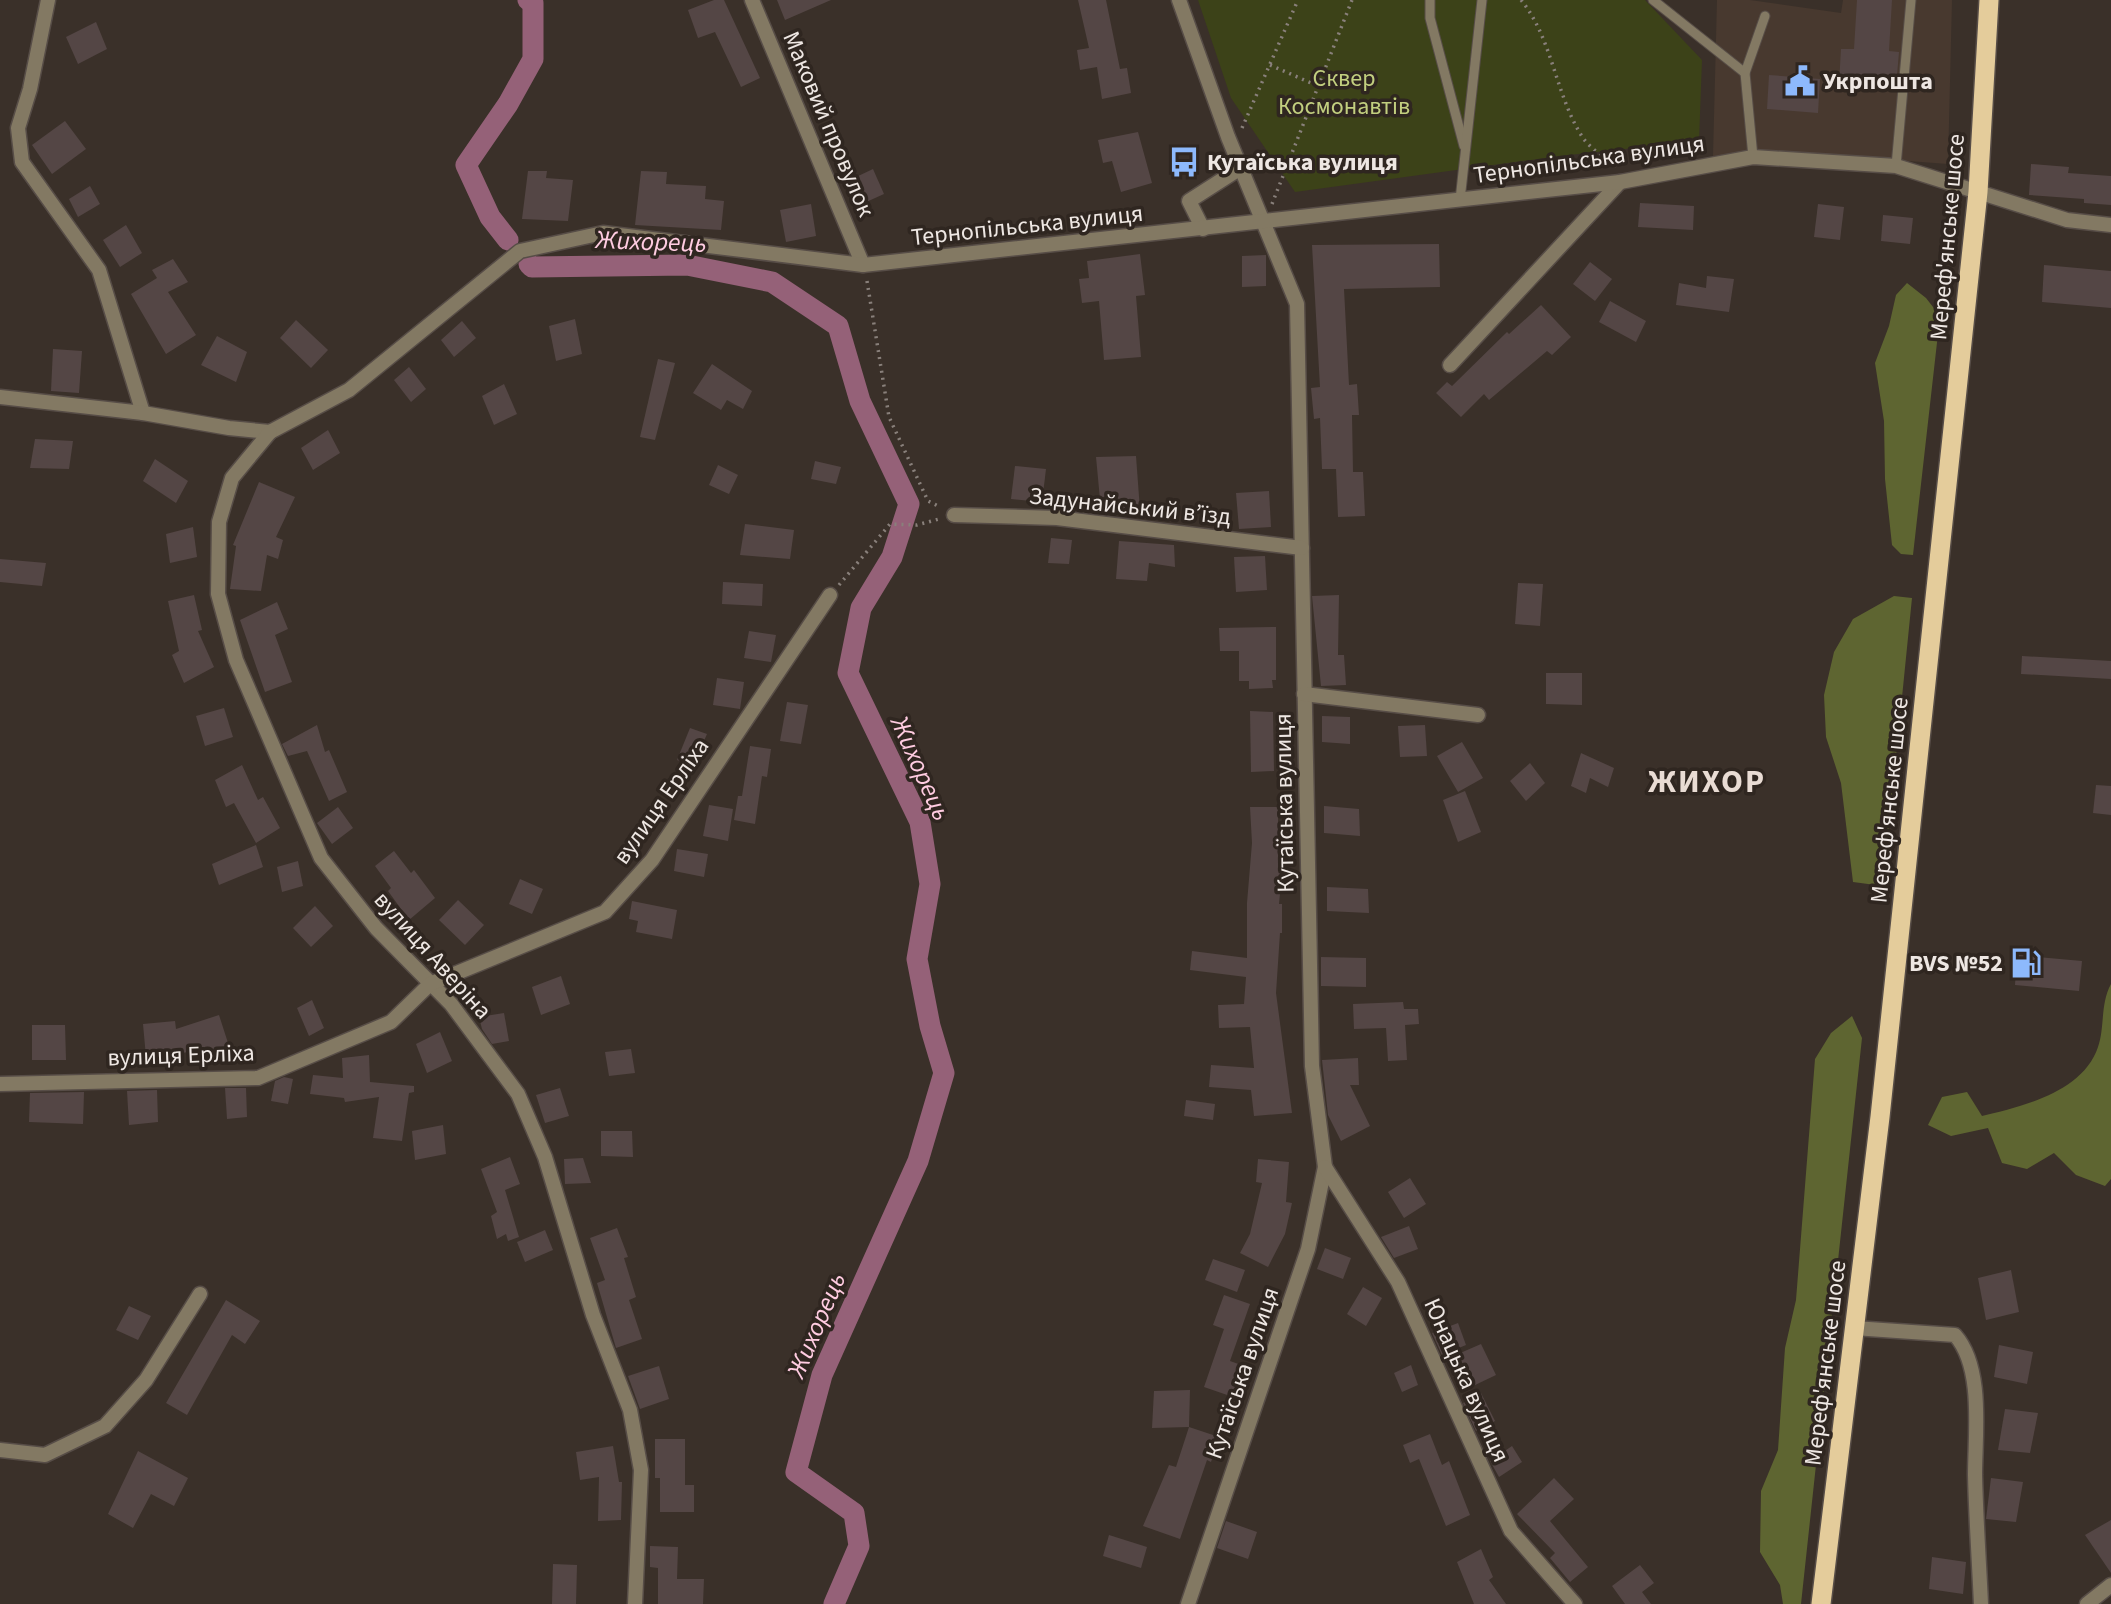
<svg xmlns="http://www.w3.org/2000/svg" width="2111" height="1604" font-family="'Source Sans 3',sans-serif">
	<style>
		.built { fill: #48392f }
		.green { fill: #3c4218 }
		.forest { fill: #5e6531 }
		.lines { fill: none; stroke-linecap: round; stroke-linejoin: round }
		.canal { stroke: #956178; stroke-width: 21 }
		.building { fill: #544645 }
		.service-casing { stroke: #574d47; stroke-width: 11 }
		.minor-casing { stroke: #574d47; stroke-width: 17 }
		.trunk-casing { stroke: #574d47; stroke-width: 22 }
		.path { stroke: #89807b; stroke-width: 3.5; stroke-dasharray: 2 5; stroke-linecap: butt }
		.service { stroke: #837963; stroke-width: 9 }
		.minor { stroke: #837963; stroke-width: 14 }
		.trunk { stroke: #e4cc9b; stroke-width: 19 }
		.labels { text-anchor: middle; stroke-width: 7; stroke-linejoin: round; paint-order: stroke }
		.park-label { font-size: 24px; fill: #c2cf7f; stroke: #2f2620 }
		.poi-label { font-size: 24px; font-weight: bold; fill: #eee7e3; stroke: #2f2620; text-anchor: start }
		.street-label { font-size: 24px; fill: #eee7e3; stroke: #2f2620 }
		.water-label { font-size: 26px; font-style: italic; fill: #ffcce1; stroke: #2f2620 }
		.district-label { font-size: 32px; font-weight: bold; letter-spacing: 2px; fill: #e9dcd4; stroke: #2f2620 }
	</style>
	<rect width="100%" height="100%" fill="#3a3029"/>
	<polygon class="built" points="1717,0 1750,0 1841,13 1843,0 1952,0 1948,164 1760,150 1713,156"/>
	<polygon class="green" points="1198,0 1645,0 1702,60 1699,141 1560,156 1295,192 1231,98"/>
	<g class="forest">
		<polygon points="1907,283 1926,298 1940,316 1913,555 1901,554 1892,545 1885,479 1884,421 1875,363 1889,326 1896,295"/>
		<polygon points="1894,596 1912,598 1883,886 1853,882 1841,783 1826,737 1824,695 1834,652 1853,619"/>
		<path d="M2111,984V1179L2105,1186L2076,1175L2054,1153L2027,1169L2002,1163L1988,1128L1951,1136L1928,1125L1942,1097L1967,1092L1982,1116C2023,1106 2083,1092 2098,1047C2105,1027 2100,1004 2111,984Z"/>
		<polygon points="1852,1016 1862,1038 1801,1604 1783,1604 1780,1585 1760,1552 1761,1491 1778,1450 1785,1348 1796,1300 1815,1059 1831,1033"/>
	</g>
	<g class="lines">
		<g class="canal">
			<polyline points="508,240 490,217 466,165 508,104 533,59 533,3 528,0"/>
			<polyline points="529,264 532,267 687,265 772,282 838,326 860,401 909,504 892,557 861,608 848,673 920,822 930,884 917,959 930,1026 944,1073 918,1161 822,1375 796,1472 854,1513 859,1546 834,1604"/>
		</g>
	</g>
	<g class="building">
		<polygon points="714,0 724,0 760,78 741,87 715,32 698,38 688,10"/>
		<polygon points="777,0 831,0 785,20"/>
		<polygon points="1078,0 1106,0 1120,69 1127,68 1131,93 1102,99 1097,67 1080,70 1077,50 1089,48"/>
		<polygon points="1857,0 1892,0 1889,51 1899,52 1896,87 1839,84 1841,49 1854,49"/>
		<polygon points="96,22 107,49 78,64 66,37"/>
		<polygon points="1769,75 1820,79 1818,113 1767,109"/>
		<polygon points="65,121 86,149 52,174 32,145"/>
		<polygon points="1138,132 1152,183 1121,192 1112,161 1103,163 1098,140"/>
		<polygon points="2031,164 2069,167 2068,173 2111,176 2111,205 2084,203 2084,199 2029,195"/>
		<polygon points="873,169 884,194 864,203 854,178"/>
		<polygon points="528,171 547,171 546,178 573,180 568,221 522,219"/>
		<polygon points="641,171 667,172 666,184 706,186 705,199 724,201 721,230 635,225"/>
		<polygon points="90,186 100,204 78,217 69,199"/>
		<polygon points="1640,203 1694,206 1693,230 1638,227"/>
		<polygon points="811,204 816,236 786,242 780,210"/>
		<polygon points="1818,204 1844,207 1840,240 1814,237"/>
		<polygon points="1883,215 1913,218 1910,244 1881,241"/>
		<polygon points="126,225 142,253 120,267 103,240"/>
		<polygon points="1439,244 1440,287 1344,289 1349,385 1357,384 1359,415 1352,415 1353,472 1363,472 1365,516 1338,517 1336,469 1322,469 1320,418 1314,419 1311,388 1320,387 1312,245"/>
		<polygon points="1140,254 1145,295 1136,296 1141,357 1104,360 1099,301 1082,303 1079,279 1089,278 1087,261"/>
		<polygon points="1266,255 1266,286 1242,287 1242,256"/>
		<polygon points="173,259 188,282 168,292 196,335 166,354 131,294 157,278 152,270"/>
		<polygon points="1590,262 1612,279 1595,301 1573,284"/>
		<polygon points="2044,265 2111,271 2111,308 2042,302"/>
		<polygon points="1707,276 1734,279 1729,312 1676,305 1679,283 1706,288"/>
		<polygon points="1610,301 1646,321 1636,342 1599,322"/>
		<polygon points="1541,305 1571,337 1552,355 1547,351 1489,400 1484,394 1461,417 1436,393 1447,382 1452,386 1507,332 1509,334"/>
		<polygon points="575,319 582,354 556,361 549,326"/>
		<polygon points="296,320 328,350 311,368 280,338"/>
		<polygon points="462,321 476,338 454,357 441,340"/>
		<polygon points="217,336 247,352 236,382 201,365"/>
		<polygon points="53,349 82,351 79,393 51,391"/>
		<polygon points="658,359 675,363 655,440 640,437"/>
		<polygon points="712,364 752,391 743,409 727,400 721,410 693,393"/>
		<polygon points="409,367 426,389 411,402 394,380"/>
		<polygon points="504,384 517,414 494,425 482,396"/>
		<polygon points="328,430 340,453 313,470 301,448"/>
		<polygon points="35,439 73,441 69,469 30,468"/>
		<polygon points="1136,456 1140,510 1101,510 1096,457"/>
		<polygon points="155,459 188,481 176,503 143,481"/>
		<polygon points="815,461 841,467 836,484 811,479"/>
		<polygon points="718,465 738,475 729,494 709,485"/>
		<polygon points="1015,466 1046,469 1042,502 1011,499"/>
		<polygon points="259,482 295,497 276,537 283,540 278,559 267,555 261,591 230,589 236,546 233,545"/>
		<polygon points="1269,491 1271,527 1239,529 1236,493"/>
		<polygon points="745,524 794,530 790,559 740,555"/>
		<polygon points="193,527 197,557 170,563 166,534"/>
		<polygon points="1051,538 1072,540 1069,564 1048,563"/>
		<polygon points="1119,541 1174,545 1175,567 1149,563 1147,581 1116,579"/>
		<polygon points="1265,556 1267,590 1236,592 1234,557"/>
		<polygon points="0,559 46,563 42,586 0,582"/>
		<polygon points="723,582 763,584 762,606 722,604"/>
		<polygon points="1518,583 1543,584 1540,626 1515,624"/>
		<polygon points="194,595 202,630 198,631 214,667 184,683 172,655 179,651 168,601"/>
		<polygon points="1339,595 1338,655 1344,655 1346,685 1321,686 1312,596"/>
		<polygon points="277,602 288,629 275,635 292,682 265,692 240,620"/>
		<polygon points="1276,627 1276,680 1272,680 1273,688 1249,689 1249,681 1239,681 1239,651 1220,651 1219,628"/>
		<polygon points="749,631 776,635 771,662 744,658"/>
		<polygon points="2022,656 2111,661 2111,679 2021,674"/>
		<polygon points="1546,673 1582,673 1582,705 1546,704"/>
		<polygon points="717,678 744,682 740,709 713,705"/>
		<polygon points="787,702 808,705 801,744 780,741"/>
		<polygon points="224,708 233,737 205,746 196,716"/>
		<polygon points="1250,711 1273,712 1274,771 1251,772"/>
		<polygon points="1322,716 1350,717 1350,744 1322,742"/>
		<polygon points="317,725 325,752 329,750 347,792 329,801 307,751 288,756 282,744"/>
		<polygon points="1425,725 1427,756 1400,757 1398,726"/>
		<polygon points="690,728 707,734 693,766 677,760"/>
		<polygon points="1462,742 1483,778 1458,792 1437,756"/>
		<polygon points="750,746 771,749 767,777 762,776 755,824 734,820 738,796 742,796"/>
		<polygon points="1581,753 1614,768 1608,787 1590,778 1586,793 1571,786"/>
		<polygon points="1530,763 1545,783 1526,801 1510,781"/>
		<polygon points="242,765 258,800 263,797 280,828 256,843 234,803 226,807 215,780"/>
		<polygon points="2096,785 2111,786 2111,815 2093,813"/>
		<polygon points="1465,791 1481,832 1458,842 1443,800"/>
		<polygon points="709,805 733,809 728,841 703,836"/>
		<polygon points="1324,806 1359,809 1360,836 1324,833"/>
		<polygon points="338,807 353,828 332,844 317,823"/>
		<polygon points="1250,807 1278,807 1278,863 1283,863 1279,904 1282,904 1282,933 1280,933 1276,993 1292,1113 1254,1116 1251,1090 1209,1087 1211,1065 1254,1068 1250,1027 1219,1028 1218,1005 1244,1004 1246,977 1190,970 1192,951 1247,958 1247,903 1252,843"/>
		<polygon points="256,845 263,867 219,885 212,864"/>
		<polygon points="677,849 708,854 704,877 674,871"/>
		<polygon points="394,851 411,873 414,870 435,898 409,920 388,891 391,888 375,866"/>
		<polygon points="298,861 303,886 282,892 277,867"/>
		<polygon points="520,879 543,889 532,914 509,904"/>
		<polygon points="1327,887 1368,889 1369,913 1327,911"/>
		<polygon points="458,900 484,925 465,945 439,920"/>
		<polygon points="632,901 677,910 672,939 636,932 638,921 629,919"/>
		<polygon points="315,906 333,926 311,947 293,928"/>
		<polygon points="2017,955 2082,961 2079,991 2015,985"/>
		<polygon points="1321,957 1366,958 1366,987 1321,986"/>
		<polygon points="561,976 570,1004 541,1015 532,987"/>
		<polygon points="312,1000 324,1028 309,1036 297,1008"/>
		<polygon points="1403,1002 1404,1009 1418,1009 1419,1024 1405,1025 1407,1060 1388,1061 1386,1028 1354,1029 1353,1004"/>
		<polygon points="504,1013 509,1041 492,1044 482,1029 479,1017"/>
		<polygon points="219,1015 229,1046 199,1055 198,1051 146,1057 143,1024 175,1021 176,1029"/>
		<polygon points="32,1025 65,1025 66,1060 32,1060"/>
		<polygon points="440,1032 452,1061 427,1073 416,1044"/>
		<polygon points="631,1049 635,1073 609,1076 605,1052"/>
		<polygon points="369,1055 370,1082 414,1086 414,1092 409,1093 402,1141 373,1138 379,1097 345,1102 344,1098 310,1094 313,1075 343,1078 342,1058"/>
		<polygon points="1358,1058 1359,1085 1350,1085 1370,1126 1341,1141 1328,1115 1322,1060"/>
		<polygon points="284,1077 293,1079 288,1104 271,1101 275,1081"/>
		<polygon points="225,1088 246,1088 247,1117 227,1119"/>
		<polygon points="560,1088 569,1116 545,1123 536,1095"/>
		<polygon points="157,1090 158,1122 129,1125 127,1091"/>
		<polygon points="84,1092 83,1124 29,1122 30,1093"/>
		<polygon points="1186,1100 1215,1104 1213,1120 1184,1116"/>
		<polygon points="443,1125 446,1154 415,1160 412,1131"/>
		<polygon points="601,1131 632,1131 633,1157 601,1156"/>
		<polygon points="510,1157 520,1184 505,1190 519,1237 508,1241 506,1234 497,1239 491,1216 497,1212 481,1169"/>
		<polygon points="583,1158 591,1183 565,1184 564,1159"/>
		<polygon points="1258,1159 1289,1162 1286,1202 1292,1203 1285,1234 1268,1267 1240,1253 1250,1234 1262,1183 1256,1182"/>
		<polygon points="1410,1178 1426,1204 1404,1218 1388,1192"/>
		<polygon points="1409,1226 1418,1249 1394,1258 1381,1237"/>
		<polygon points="617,1228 628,1257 624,1258 636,1297 629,1300 642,1339 616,1348 597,1283 605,1280 590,1238"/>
		<polygon points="545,1230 553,1250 525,1262 517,1242"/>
		<polygon points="1325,1248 1351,1258 1343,1279 1317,1269"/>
		<polygon points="1213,1259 1245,1270 1237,1292 1205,1280"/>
		<polygon points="2011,1270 2019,1312 1986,1320 1978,1278"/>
		<polygon points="1363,1287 1382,1298 1366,1326 1347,1314"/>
		<polygon points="1224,1295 1250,1304 1230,1361 1244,1366 1233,1397 1204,1387 1224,1329 1213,1325"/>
		<polygon points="226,1300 260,1321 245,1344 232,1335 187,1415 166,1403"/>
		<polygon points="129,1306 151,1316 138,1340 116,1330"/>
		<polygon points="1458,1323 1466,1345 1442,1355 1432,1333"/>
		<polygon points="1481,1344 1496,1375 1473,1386 1458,1354"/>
		<polygon points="1999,1345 2033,1352 2027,1384 1994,1377"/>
		<polygon points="1411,1365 1418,1385 1402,1392 1394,1373"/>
		<polygon points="659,1366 669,1399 640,1409 628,1376"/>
		<polygon points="1190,1390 1189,1427 1152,1428 1154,1391"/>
		<polygon points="1481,1393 1495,1421 1476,1431 1463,1403"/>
		<polygon points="2005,1409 2038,1413 2030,1453 1998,1450"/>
		<polygon points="1189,1427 1219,1437 1211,1462 1207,1460 1180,1539 1143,1526 1169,1465 1176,1467"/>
		<polygon points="1430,1434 1442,1465 1449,1461 1470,1515 1446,1526 1419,1459 1410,1463 1403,1445"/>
		<polygon points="655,1439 685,1439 685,1485 694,1485 694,1512 660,1512 660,1478 655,1478"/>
		<polygon points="613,1446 619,1482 622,1482 621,1520 598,1521 599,1477 580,1480 576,1452"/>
		<polygon points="1512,1446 1522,1462 1499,1477 1490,1461"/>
		<polygon points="138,1451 188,1478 174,1506 151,1494 133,1528 108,1514"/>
		<polygon points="1554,1478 1574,1499 1550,1521 1588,1567 1570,1582 1550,1558 1555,1553 1517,1514"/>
		<polygon points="1991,1478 2023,1482 2016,1522 1986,1519"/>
		<polygon points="2111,1520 2111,1573 2085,1535"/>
		<polygon points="1226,1521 1257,1532 1248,1559 1217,1548"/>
		<polygon points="1109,1535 1147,1547 1141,1568 1103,1556"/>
		<polygon points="650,1546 678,1547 677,1579 704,1579 703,1604 658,1604 658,1568 650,1567"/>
		<polygon points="1481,1549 1493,1577 1489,1580 1506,1604 1474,1604 1457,1562"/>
		<polygon points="1932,1557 1966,1562 1963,1594 1929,1589"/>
		<polygon points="553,1564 577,1565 576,1604 552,1604"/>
		<polygon points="1640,1565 1654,1583 1642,1592 1651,1604 1625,1604 1612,1586"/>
	</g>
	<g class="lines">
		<g class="service-casing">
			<g id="service">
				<polyline points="1430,0 1430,18 1464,146"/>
				<polyline points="1653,0 1745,73"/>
				<polyline points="1753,157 1745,73 1765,16"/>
				<polyline points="1896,166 1911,0"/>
				<polyline points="1460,200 1482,0"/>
			</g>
		</g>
		<g class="minor-casing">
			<g id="minor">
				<polyline points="48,0 30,89 18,128 22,162 99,270 143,413"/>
				<polyline points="752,0 863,265"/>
				<polyline points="1179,0 1228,137 1297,304 1312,1066 1325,1167 1308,1249 1188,1604"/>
				<polyline points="1203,229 1189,201 1242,167 1239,162"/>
				<polyline points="1450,365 1620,182"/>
				<polyline points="0,397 143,413 229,428 270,432 349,390 520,251 603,233 863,265 1620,182 1753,157 1896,166 2067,220 2111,225"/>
				<polyline points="270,432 232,478 219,522 218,594 236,660 321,858 376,928 451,1004 518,1094 545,1157 593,1315 630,1410 641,1470 635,1604"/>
				<polyline points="954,515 1057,518 1302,548"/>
				<polyline points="1304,694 1478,715"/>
				<polyline points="0,1084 258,1078 391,1022 430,984 605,912 652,860 830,595"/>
				<polyline points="1325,1167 1398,1282 1511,1531 1575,1604"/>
				<path d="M1854,1328L1955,1335C1984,1368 1975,1434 1975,1475C1976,1518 1979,1561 1981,1604"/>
				<polyline points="0,1450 45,1455 105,1426 146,1380 200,1294"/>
				<polyline points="2087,1604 2111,1585"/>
			</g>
		</g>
		<g class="trunk-casing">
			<polyline id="trunk" points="1821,1604 1880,1117 1978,192 1989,0"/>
		</g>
		<g class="path">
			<path d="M1521,0C1553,39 1555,95 1583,138C1591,149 1606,159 1616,167"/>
			<polyline points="1270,65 1318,86"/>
			<polyline points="1242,128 1298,0"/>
			<polyline points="1272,204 1352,0"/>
			<polyline points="867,281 889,417 928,501 940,507"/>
			<polyline points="839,585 890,524 917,525 939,519"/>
		</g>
		<use href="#service" class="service"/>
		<use href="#minor" class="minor"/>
		<use href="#trunk" class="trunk"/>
	</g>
	<defs>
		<g id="civic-bare" transform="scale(2.415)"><path d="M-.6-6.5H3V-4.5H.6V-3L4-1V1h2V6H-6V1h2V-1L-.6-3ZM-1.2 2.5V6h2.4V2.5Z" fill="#8db9fc" stroke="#2f2620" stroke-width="2.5" paint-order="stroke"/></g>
		<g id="bus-bare" transform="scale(2.415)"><path d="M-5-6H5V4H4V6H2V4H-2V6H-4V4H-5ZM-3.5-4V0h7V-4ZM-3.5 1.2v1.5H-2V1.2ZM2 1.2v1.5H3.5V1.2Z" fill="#8db9fc" stroke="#2f2620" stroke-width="2.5" paint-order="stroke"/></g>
		<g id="fuel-bare" transform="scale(2.415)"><path d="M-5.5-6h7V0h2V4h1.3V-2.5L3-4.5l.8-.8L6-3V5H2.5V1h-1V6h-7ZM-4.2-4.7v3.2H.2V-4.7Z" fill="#8db9fc" stroke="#2f2620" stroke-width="2.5" paint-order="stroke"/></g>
	</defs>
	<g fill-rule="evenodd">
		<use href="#civic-bare" x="1800" y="81"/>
		<use href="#bus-bare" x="1184" y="162"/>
		<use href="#fuel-bare" x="2026" y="963"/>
	</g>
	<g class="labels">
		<g class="park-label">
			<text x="1344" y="86">Сквер<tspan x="1344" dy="28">Космонавтів</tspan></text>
		</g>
		<g class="poi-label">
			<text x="1823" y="89">Укрпошта</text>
			<text x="1207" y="170">Кутаїська вулиця</text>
			<text x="2003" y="971" text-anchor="end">BVS №52</text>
		</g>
		<g class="street-label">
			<text transform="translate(829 124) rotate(67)" y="8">Маковий провулок</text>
			<text transform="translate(1589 159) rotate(-8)" y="8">Тернопільська вулиця</text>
			<text transform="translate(1027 225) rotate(-6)" y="8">Тернопільська вулиця</text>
			<text transform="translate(1947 237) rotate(-85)" y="8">Мереф'янське шосе</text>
			<text transform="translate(1130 506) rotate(6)" y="8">Задунайський в’їзд</text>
			<text transform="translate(1889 800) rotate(-84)" y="8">Мереф'янське шосе</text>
			<text transform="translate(661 801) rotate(-55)" y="8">вулиця Ерліха</text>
			<text transform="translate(1284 803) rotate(-91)" y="8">Кутаїська вулиця</text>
			<text transform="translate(433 955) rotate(48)" y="8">вулиця Аверіна</text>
			<text transform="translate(181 1055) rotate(-2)" y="8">вулиця Ерліха</text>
			<text transform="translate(1825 1363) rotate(-83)" y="8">Мереф'янське шосе</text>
			<text transform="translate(1242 1373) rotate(-71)" y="8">Кутаїська вулиця</text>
			<text transform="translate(1467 1380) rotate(66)" y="8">Юнацька вулиця</text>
		</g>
		<g class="water-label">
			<text transform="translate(651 241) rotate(2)" y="9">Жихорець</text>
			<text transform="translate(921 768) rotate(66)" y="9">Жихорець</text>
			<text transform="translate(816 1325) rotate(-67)" y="9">Жихорець</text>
		</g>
		<g class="district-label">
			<text x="1707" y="792">ЖИХОР</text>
		</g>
	</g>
</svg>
